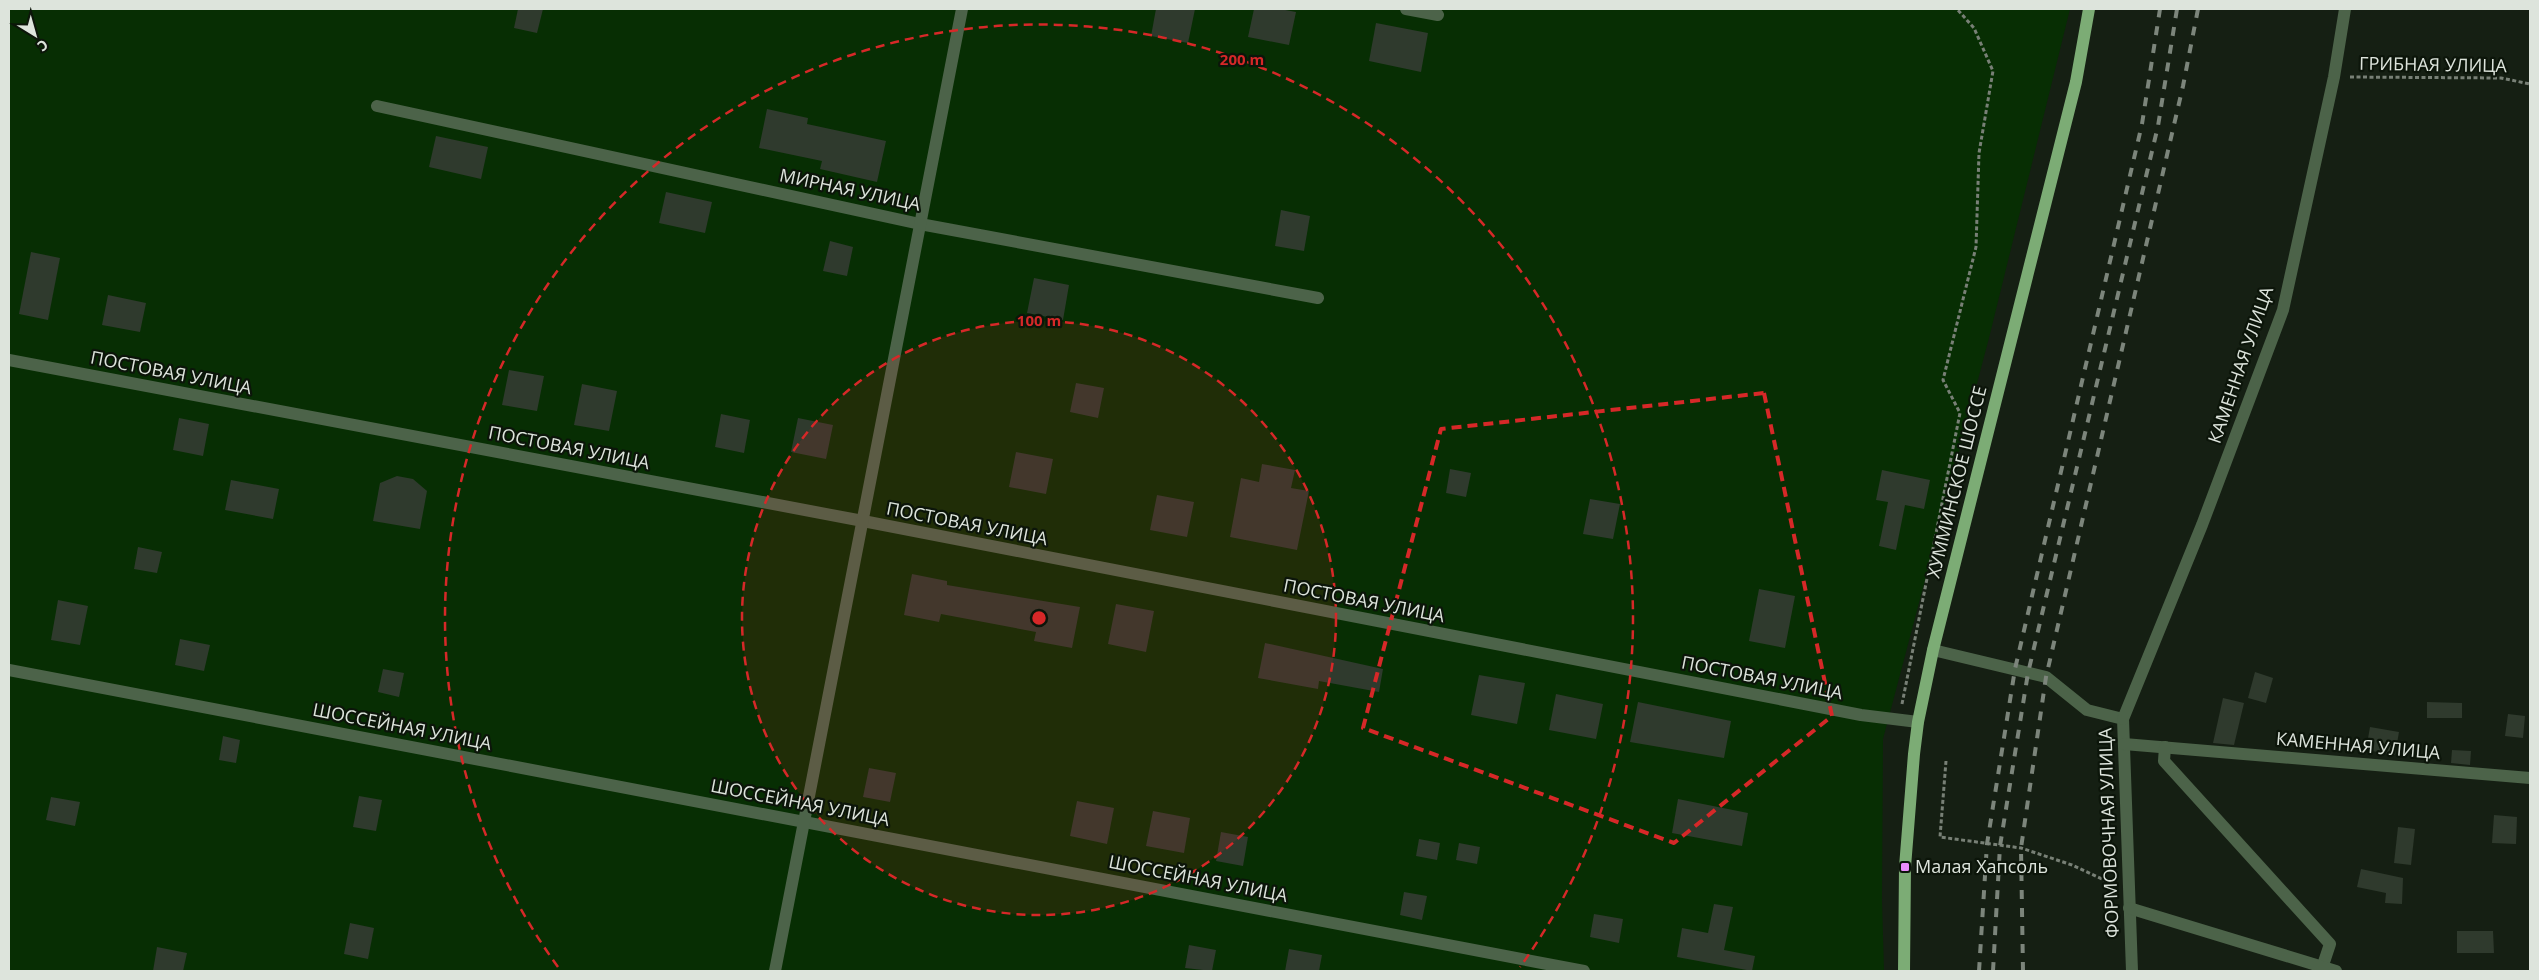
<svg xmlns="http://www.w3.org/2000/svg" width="2539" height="980" font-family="'Open Sans',sans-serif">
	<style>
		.grass { fill: #072e03 }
		.building { fill: #2f3a2d }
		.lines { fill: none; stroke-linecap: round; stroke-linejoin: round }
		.path { stroke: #788076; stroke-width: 3; stroke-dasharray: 4 2.5; stroke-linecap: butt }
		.minor { stroke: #4c6349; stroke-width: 12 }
		.major { stroke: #7cac75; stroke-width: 12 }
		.rail { stroke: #7c857b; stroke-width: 4; stroke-dasharray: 9 9; stroke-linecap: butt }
		.marked { fill: none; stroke: #d62828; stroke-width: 4; stroke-dasharray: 10 6; stroke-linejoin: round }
		.ring { fill: none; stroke: #d62828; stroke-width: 2.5; stroke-dasharray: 9 6 }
		.poi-dot { fill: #eb8dfc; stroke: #0c150a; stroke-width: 2 }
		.labels { text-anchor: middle; stroke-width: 4.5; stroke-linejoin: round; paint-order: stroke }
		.street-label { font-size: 18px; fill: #dde4dc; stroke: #0c150a }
		.poi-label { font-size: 18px; fill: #dde4dc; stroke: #0c150a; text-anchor: start }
		.centre { fill: #d62828; stroke: #0c150a; stroke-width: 2.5 }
		.ring-label { font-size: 15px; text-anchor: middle; font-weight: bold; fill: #d62828; stroke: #0c150a; stroke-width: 4.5; stroke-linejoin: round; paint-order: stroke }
	</style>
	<rect width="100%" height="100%" fill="#151f13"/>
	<polygon class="grass" points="9,9 2070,9 1989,338 1883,739 1882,900 1884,971 9,971"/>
	<g class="building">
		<polygon points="518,9 543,9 537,33 514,28"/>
		<polygon points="1156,9 1195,9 1188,43 1151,36"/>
		<polygon points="1254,9 1280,9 1296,12 1289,45 1248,37"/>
		<polygon points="1376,23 1428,33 1421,72 1369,61"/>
		<polygon points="767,109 808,118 807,124 886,141 877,182 820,169 822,161 759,148"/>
		<polygon points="436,136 488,147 481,179 429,167"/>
		<polygon points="666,192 712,202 705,233 659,223"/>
		<polygon points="1281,210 1310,216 1304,251 1275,246"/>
		<polygon points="830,241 853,247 847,276 823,271"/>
		<polygon points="31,252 60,258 48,320 19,314"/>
		<polygon points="1034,278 1069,285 1063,320 1027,313"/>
		<polygon points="108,295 146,303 140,332 102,325"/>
		<polygon points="509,370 544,376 537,411 502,405"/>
		<polygon points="1076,383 1104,388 1098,418 1070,412"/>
		<polygon points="582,384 617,391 609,431 574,425"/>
		<polygon points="721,414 750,420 744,453 715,447"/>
		<polygon points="179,418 209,424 203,456 173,450"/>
		<polygon points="798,418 833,425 826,459 791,452"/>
		<polygon points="1016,452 1053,459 1046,494 1009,487"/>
		<polygon points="1262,464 1295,470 1291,488 1309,491 1297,550 1230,537 1241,478 1259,482"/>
		<polygon points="1450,469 1471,473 1466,497 1446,493"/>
		<polygon points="1882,470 1930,480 1924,509 1905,505 1896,550 1879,546 1888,502 1876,500"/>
		<polygon points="397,476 413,479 427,491 420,529 373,521 380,483"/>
		<polygon points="231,480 279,489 273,519 225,510"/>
		<polygon points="1157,495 1194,502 1187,537 1150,530"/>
		<polygon points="1590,499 1620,504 1613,539 1583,534"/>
		<polygon points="138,547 162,552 157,573 134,569"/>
		<polygon points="912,574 947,581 947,585 1080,607 1072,648 1034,641 1036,632 941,614 939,622 904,615"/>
		<polygon points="1759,589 1795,596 1785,648 1749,641"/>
		<polygon points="58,600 88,606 80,645 51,640"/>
		<polygon points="1116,604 1154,611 1146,652 1108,644"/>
		<polygon points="180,639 210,645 204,671 175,665"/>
		<polygon points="1265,643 1383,669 1379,692 1319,681 1318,689 1258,678"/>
		<polygon points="383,669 404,673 399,697 378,692"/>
		<polygon points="2255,672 2273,678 2266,703 2248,698"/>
		<polygon points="1479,675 1525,683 1517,724 1471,715"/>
		<polygon points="1556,694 1603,704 1596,739 1549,730"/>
		<polygon points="2223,698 2244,703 2234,745 2213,743"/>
		<polygon points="1638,702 1731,721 1724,758 1630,742"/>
		<polygon points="2427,702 2462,703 2462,718 2427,718"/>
		<polygon points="2508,714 2525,716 2523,738 2505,736"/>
		<polygon points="2370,727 2399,732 2395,755 2366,750"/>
		<polygon points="223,736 240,740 236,763 219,760"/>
		<polygon points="2452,750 2471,751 2470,765 2451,763"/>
		<polygon points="869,768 896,773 890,802 863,797"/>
		<polygon points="359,796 382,800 376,831 353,827"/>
		<polygon points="51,797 80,802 75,826 46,820"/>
		<polygon points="1678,799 1748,813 1742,846 1672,833"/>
		<polygon points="1077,801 1114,808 1107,844 1070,836"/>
		<polygon points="1153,811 1190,818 1184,853 1146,846"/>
		<polygon points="2494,815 2517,817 2516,844 2492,843"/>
		<polygon points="2398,827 2415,829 2411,865 2394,863"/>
		<polygon points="1221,832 1248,837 1243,866 1216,861"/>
		<polygon points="1419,839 1440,843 1437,860 1416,856"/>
		<polygon points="1459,843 1480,847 1477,864 1456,860"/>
		<polygon points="2361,869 2403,878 2402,904 2385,903 2386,893 2357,887"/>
		<polygon points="1404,892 1427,896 1422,920 1400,915"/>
		<polygon points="1714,904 1733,907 1724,950 1755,956 1752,971 1677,957 1682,928 1708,933"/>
		<polygon points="1594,914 1623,919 1619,943 1590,937"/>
		<polygon points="350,923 374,928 368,959 344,954"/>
		<polygon points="2457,931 2493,931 2494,953 2457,953"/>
		<polygon points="1189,945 1216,950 1212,971 1185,968"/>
		<polygon points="157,947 187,953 183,971 153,971"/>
		<polygon points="1289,949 1322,955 1319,971 1285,971"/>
	</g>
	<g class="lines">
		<g class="path">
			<polyline points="2350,77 2501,78 2530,84"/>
			<polyline points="1902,704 1960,413 1943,380 1976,247 1979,153 1993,71 1974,28 1957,9"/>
			<polyline points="1946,761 1940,837 2021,848 2072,865 2113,884"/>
		</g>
		<g class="minor">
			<polyline points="1406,9 1438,15"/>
			<polyline points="377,106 920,224 1318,298"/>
			<polyline points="9,360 863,521 1861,715 1918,722"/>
			<polyline points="1933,650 2046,677 2087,710 2123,719 2132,971"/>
			<polyline points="9,670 1584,971"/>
			<polyline points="2123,719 2202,525 2283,310 2334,77 2345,9"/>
			<polyline points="2124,744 2530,778"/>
			<polyline points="2165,747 2164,761 2330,944 2323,965"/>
			<polyline points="2129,908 2336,971"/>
			<polyline points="775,971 962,9"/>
		</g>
		<polyline class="major" points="1904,971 1905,867 1914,754 1918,722 1933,650 2076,82 2089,9"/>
		<g class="rail">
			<polyline points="1979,971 1987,844 2015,669 2142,124 2160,9"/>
			<polyline points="1993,971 2000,846 2028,673 2158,126 2177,9"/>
			<polyline points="2023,971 2021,848 2046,677 2183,86 2198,9"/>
		</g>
	</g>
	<path class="marked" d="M1764,393L1832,716L1674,843L1363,728L1441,429Z"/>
	<circle cx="1039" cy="618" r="297" fill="#d62828" fill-opacity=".12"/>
	<g class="ring">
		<circle cx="1039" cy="618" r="297"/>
		<path d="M558 967A594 594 0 1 1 1520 967"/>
	</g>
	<rect class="poi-dot" x="1900" y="862" width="10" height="10" rx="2.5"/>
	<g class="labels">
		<g class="street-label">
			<text transform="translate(2433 65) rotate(1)" y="6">ГРИБНАЯ УЛИЦА</text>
			<text transform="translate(850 190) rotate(12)" y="6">МИРНАЯ УЛИЦА</text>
			<text transform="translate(2241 365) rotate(-71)" y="6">КАМЕННАЯ УЛИЦА</text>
			<text transform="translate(171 373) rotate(11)" y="6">ПОСТОВАЯ УЛИЦА</text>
			<text transform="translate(569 448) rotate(11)" y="6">ПОСТОВАЯ УЛИЦА</text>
			<text transform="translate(1957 482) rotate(-76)" y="6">ХУММИНСКОЕ ШОССЕ</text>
			<text transform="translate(967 524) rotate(11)" y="6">ПОСТОВАЯ УЛИЦА</text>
			<text transform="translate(1364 601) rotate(11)" y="6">ПОСТОВАЯ УЛИЦА</text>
			<text transform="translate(1762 678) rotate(11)" y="6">ПОСТОВАЯ УЛИЦА</text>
			<text transform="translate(402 727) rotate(11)" y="6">ШОССЕЙНАЯ УЛИЦА</text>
			<text transform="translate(2358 746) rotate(5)" y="6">КАМЕННАЯ УЛИЦА</text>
			<text transform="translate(800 803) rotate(11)" y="6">ШОССЕЙНАЯ УЛИЦА</text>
			<text transform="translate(2109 833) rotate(-92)" y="6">ФОРМОВОЧНАЯ УЛИЦА</text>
			<text transform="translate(1198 879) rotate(11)" y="6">ШОССЕЙНАЯ УЛИЦА</text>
		</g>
		<g class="poi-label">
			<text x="1915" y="873">Малая Хапсоль</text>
		</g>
	</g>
	<circle cx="1039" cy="618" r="8" class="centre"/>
	<g class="ring-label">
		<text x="1242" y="65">200 m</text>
		<text x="1039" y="326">100 m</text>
	</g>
	<rect width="2539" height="980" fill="none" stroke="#dde4dc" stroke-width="20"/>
	<g transform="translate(35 35) rotate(143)" stroke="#0c150a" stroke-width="4" paint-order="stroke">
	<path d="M0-4L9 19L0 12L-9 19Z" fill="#dde4dc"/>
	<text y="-8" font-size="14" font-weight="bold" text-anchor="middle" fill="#dde4dc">С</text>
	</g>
</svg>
